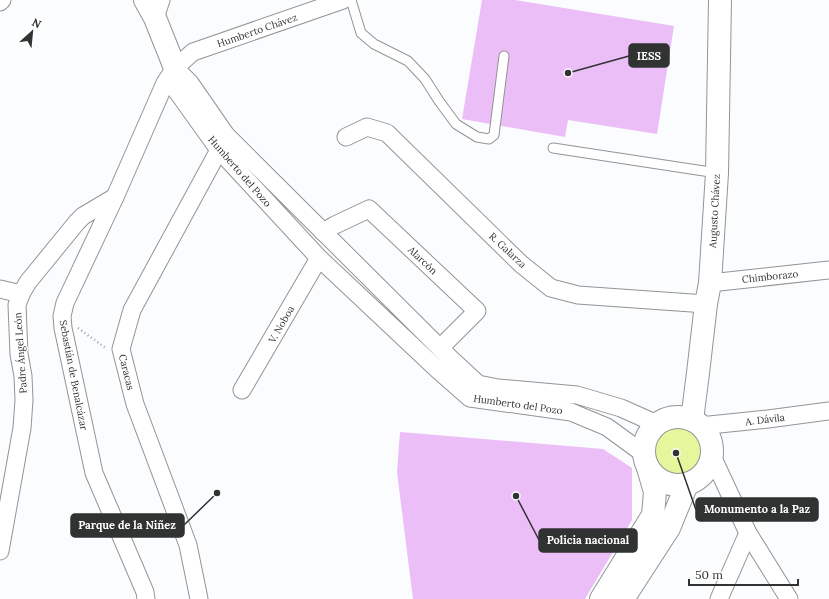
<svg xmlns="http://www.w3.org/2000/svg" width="829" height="599" font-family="Lora,serif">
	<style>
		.green { fill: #e4f79d }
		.building { fill: #ebbef8 }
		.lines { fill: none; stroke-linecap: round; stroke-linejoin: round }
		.service-casing { stroke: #929496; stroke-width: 11 }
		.minor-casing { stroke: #929496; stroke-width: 19 }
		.tertiary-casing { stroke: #929496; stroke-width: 24 }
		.path { stroke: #a0a2a3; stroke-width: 2.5; stroke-dasharray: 1 3; stroke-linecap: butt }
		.service { stroke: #fff; stroke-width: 9 }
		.minor { stroke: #fff; stroke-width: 17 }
		.tertiary { stroke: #fff; stroke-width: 22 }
		.labels { text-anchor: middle; stroke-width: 3; stroke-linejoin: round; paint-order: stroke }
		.street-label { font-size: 10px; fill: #313232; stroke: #fff }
		.leader { fill: none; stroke: #313232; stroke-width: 1.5 }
		.callout-dot { fill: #313232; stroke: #fff; stroke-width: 1.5 }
		.callout { fill: #313232; stroke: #313232; stroke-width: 1.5 }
		.callout-label { font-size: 11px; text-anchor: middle; font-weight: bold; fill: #fff }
	</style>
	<rect width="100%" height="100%" fill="#fafcfe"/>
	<circle class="green" cx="676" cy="453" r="27"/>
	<g class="building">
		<polygon points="482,0 515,0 674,26 657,134 568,120 565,137 462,119"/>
		<polygon points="400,432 603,449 632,468 632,520 585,599 413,599 397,472"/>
	</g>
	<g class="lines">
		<g class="service-casing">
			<g id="service">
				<polyline points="351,0 361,33 374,44 408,61 425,79 439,101 456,124 477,137 489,139 494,135 504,56"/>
				<polyline points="553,148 717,173"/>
			</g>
		</g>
		<g class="minor-casing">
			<g id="minor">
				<polyline points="0,2 2,0"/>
				<polyline points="155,18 161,0"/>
				<polyline points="346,137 367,127 387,133 521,264 551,288 578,295 706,304"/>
				<polyline points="323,232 335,225 369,209 477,311 440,348"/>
				<polyline points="710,283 829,270"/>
				<polyline points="0,289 21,294"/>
				<polyline points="242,390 319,258"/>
				<polyline points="700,426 768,419 829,411"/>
				<polyline points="644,454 607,427 571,412 470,398 437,369 319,258 219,150 176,90 175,68 190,83 226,135 451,359 478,384 498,388 577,395 621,408 657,424"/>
				<polyline points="712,456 748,533 789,599"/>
				<polyline points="0,551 22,428 24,400 23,376 19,354 17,305 21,294 28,282 77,222 83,216 115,197"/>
				<polyline points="146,599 145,592 94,473 63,328 62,316 65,303 115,197 165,83 175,68 193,52 343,0"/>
				<polyline points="199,599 188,545 135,404 121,349 132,310 219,150 223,140"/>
				<polyline points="719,599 748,533"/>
			</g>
		</g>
		<g class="tertiary-casing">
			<g id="tertiary">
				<polyline points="145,0 155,18 175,68"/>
				<circle cx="678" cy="451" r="34"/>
				<polyline points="692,420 698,373 706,304 710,283 717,173 720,0"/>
				<polyline points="601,599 653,515 655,492 648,468"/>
				<polyline points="623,599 669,528 687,484"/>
			</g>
		</g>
		<polyline class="path" points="78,328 107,349"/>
		<use href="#service" class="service"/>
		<use href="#minor" class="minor"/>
		<use href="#tertiary" class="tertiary"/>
	</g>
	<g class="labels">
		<g class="street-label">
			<text transform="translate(257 30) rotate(-19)" y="4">Humberto Chávez</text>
			<text transform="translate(240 171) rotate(49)" y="4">Humberto del Pozo</text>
			<text transform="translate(714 211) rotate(-87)" y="4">Augusto Chávez</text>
			<text transform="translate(508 250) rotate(43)" y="4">R. Galarza</text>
			<text transform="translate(423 260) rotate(43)" y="4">Alarcón</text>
			<text transform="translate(770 276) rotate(-6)" y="4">Chimborazo</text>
			<text transform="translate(281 324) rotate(-60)" y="4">V. Noboa</text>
			<text transform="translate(20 353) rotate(-94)" y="4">Padre Ángel León</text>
			<text transform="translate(127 372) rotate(76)" y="4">Caracas</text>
			<text transform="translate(74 375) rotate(79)" y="4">Sebastián de Benalcázar</text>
			<text transform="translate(518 404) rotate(8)" y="4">Humberto del Pozo</text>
			<text transform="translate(765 419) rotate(-7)" y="4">A. Dávila</text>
		</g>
	</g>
	<path class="leader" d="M568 73L629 56M676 453L696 510M217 493L184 525M516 496L539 540"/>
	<g class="callout-dot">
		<circle cx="568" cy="73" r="4"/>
		<circle cx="676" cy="453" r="4"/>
		<circle cx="217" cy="493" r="4"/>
		<circle cx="516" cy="496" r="4"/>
	</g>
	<g class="callout">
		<rect x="629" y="44" width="40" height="23" rx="4"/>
		<rect x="696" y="498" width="122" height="23" rx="4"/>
		<rect x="71" y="514" width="113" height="23" rx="4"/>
		<rect x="539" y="529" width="98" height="23" rx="4"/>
	</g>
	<g class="callout-label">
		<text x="649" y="60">IESS</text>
		<text x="757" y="513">Monumento a la Paz</text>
		<text x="127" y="529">Parque de la Niñez</text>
		<text x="588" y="544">Policia nacional</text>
	</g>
	<g transform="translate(32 32) rotate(27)" stroke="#ffffff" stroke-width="3" paint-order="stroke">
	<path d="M0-3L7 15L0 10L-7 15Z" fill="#313232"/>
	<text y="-6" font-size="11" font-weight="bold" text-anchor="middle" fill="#313232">N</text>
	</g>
	<path d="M689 579v6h109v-6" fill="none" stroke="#313232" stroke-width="2"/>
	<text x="695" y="579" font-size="12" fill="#313232" stroke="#ffffff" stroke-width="3" paint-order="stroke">50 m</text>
</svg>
